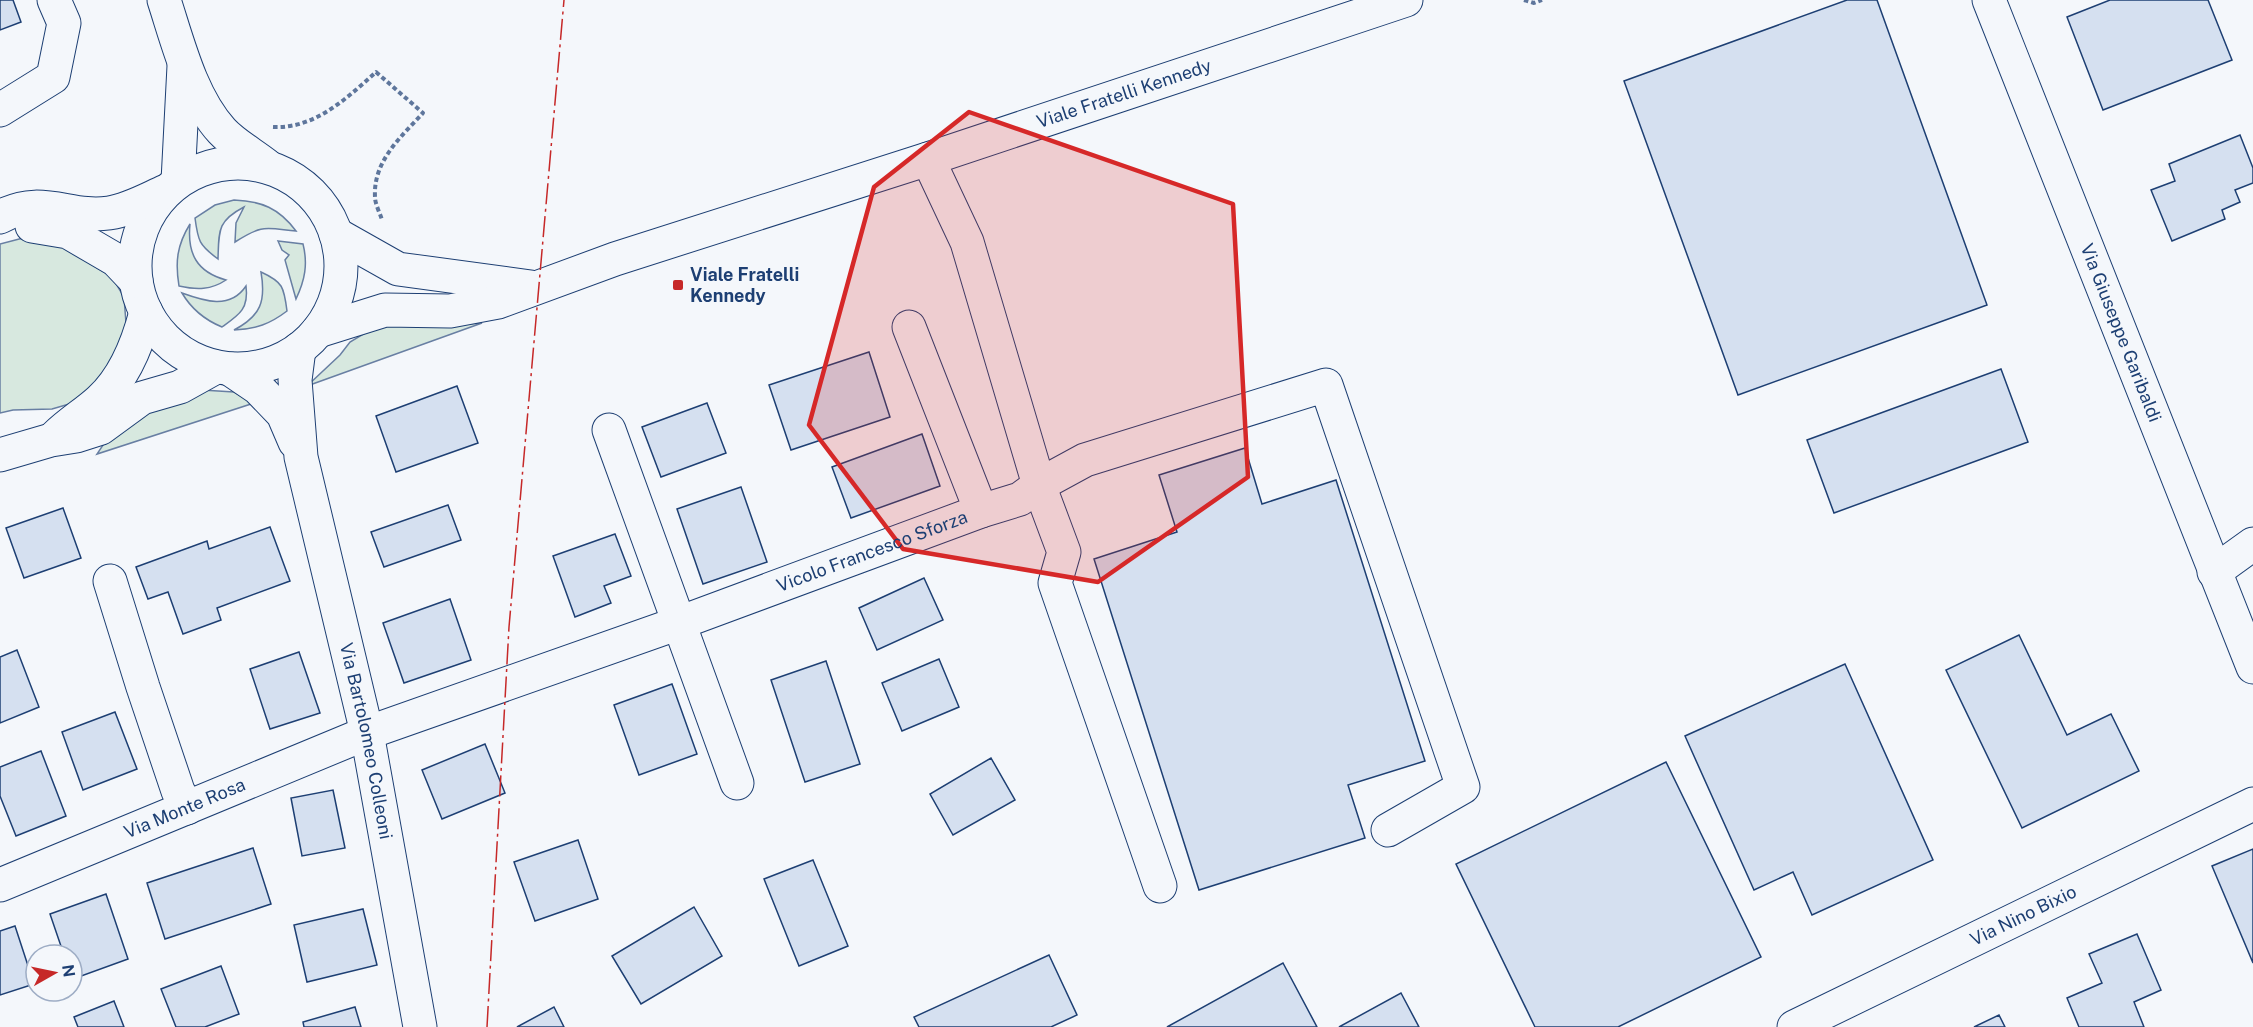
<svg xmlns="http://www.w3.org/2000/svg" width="2253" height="1027" font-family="'Public Sans',sans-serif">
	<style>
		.green { fill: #d7e8df; stroke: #687fa3; stroke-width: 1.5 }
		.building { fill: #d5e0f0; stroke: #1d3f73; stroke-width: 1.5 }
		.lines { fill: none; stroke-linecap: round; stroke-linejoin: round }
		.minor-casing { stroke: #1d3f73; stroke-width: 35 }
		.path { stroke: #5e769c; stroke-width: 4; stroke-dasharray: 4.5 3; stroke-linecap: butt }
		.minor { stroke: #f4f7fb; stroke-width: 33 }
		.power { stroke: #c62828; stroke-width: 1.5; stroke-dasharray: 21 4.5 3 4.5; stroke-linecap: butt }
		.marked { fill: #d62828; fill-opacity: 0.2; stroke: #d62828; stroke-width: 4.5; stroke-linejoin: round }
		.poi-dot { fill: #c62828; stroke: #f4f7fb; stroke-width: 2 }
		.labels { text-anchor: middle; stroke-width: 4.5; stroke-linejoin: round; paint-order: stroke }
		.street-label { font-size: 18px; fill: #1d3f73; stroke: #f4f7fb }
		.poi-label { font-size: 18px; font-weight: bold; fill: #1d3f73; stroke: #f4f7fb; text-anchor: start }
	</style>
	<rect width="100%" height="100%" fill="#f4f7fb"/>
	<g class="green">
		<path d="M234,200C261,201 279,208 296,231C265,228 263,224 235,242L236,223L244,207C217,221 219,231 218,259C199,245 198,241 195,218L215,205Z"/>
		<path d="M190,224C187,254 197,272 226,280C211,290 197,290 179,286C175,262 177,245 190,224Z"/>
		<polygon points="23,238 49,238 112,277 124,297 126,323 117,359 83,400 52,409 13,410 0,413 0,244"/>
		<path d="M278,241L303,244C308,264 305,280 296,299L285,260L289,255L282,250Z"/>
		<path d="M261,272C283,282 284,287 287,311C270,324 256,329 234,330C261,316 266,301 261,272Z"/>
		<path d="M246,286C249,309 239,315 222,327C205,320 192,310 182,293C204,301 230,310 246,286Z"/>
		<polygon points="395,322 448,325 482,323 307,386 340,355 350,342 375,327"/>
		<polygon points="186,389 234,392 254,403 97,454 107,439"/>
	</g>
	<g class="building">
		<polygon points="0,0 13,0 21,22 0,30"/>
		<polygon points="1847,0 1877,0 1987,305 1738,395 1624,81"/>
		<polygon points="2110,0 2208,0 2232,60 2103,110 2067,17"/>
		<polygon points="2240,135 2253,168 2253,183 2235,190 2240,202 2222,210 2225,219 2172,241 2151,190 2175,181 2169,164"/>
		<polygon points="869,352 890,417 791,450 769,385"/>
		<polygon points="2001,369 2028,442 1834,513 1807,440"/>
		<polygon points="457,386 478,443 396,472 376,416"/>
		<polygon points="707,403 726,453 661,477 642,427"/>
		<polygon points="922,434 940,486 851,518 832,467"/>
		<polygon points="1245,448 1262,504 1336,480 1425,761 1348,785 1365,838 1199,890 1094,559 1177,532 1159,475"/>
		<polygon points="741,487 767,562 703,584 677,509"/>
		<polygon points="448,505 461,540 384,567 371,532"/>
		<polygon points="63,508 81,558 24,578 6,528"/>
		<polygon points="270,527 290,581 217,608 221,620 183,634 168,592 148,599 136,567 207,541 209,549"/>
		<polygon points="615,534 631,576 604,586 611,603 575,617 553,556"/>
		<polygon points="924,578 943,620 877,650 859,608"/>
		<polygon points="450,599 471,660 404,683 383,623"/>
		<polygon points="2019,635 2067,735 2111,714 2139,771 2022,828 1946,670"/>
		<polygon points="17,650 39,707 0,723 0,657"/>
		<polygon points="299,652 320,713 270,729 250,669"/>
		<polygon points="939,659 959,707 902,731 882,683"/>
		<polygon points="826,661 860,764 805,782 771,680"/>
		<polygon points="1845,664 1933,860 1812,915 1793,872 1754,890 1685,736"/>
		<polygon points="672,684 697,754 639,775 614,705"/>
		<polygon points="115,712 137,769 83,790 62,732"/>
		<polygon points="485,744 505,793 442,819 422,770"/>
		<polygon points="41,751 66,816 16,836 0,796 0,767"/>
		<polygon points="991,758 1015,800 953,835 930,794"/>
		<polygon points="1666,762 1761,957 1618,1027 1535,1027 1456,864"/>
		<polygon points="333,790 345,848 302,856 291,798"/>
		<polygon points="578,840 598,899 535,921 514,862"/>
		<polygon points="253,848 271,904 165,939 147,883"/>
		<polygon points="2253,849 2253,963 2212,866"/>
		<polygon points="813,860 848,946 799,966 764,879"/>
		<polygon points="106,894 128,959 73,979 72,955 64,955 50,914"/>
		<polygon points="694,907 722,956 641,1004 612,956"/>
		<polygon points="363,909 377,965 307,982 294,925"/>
		<polygon points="15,926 34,984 0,995 0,931"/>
		<polygon points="2137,934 2161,990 2134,1002 2144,1027 2079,1027 2067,998 2102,983 2089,954"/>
		<polygon points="1049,955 1077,1015 1051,1027 919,1027 914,1017"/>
		<polygon points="1283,963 1317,1027 1167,1027"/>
		<polygon points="221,966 239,1014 205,1027 176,1027 161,989"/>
		<polygon points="1401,993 1419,1027 1339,1027"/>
		<polygon points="114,1001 124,1027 78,1027 74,1017"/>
		<polygon points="355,1007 361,1027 304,1027 303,1022"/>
		<polygon points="554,1007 564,1027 517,1027"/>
		<polygon points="1999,1015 2005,1027 1974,1027"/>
	</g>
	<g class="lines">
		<g class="minor-casing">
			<g id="minor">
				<path d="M164,0C178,43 191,97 222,131C234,144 252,154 266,165"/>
				<path id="s1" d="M1989,0L2253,667"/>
				<polyline points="0,110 53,77 64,23 54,0"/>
				<polyline points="928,159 967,242 1039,485 1064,552 1055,583 1160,886"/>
				<circle cx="238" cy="266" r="103"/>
				<polyline points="178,181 184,66"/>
				<path d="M0,217C42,194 69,219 109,213C129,210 148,199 166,191"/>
				<polyline points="32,226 68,232 116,260 136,281"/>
				<polyline points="336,234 398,269 531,287"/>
				<path id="s2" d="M318,331L385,310L450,311L498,302L615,259L928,159L1406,0"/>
				<path id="s3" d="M299,349L295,380L301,457L367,733L420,1027"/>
				<polyline points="230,369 258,388 283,414 295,442"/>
				<polyline points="609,430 737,783"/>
				<path d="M56,436C70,422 86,413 100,400C124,378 138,343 146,312"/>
				<polyline points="0,455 51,440 76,436 101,428 142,398 180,387 216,367"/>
				<polyline points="981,511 1020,499 1039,485 1085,460 1326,385 1463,787 1388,830"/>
				<polyline points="2214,572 2253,544"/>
				<polyline points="110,581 143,687 178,791 187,808"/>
				<path id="s4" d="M0,885L367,733L679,623L981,511L909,327"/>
				<path id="s5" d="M1794,1027L2253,804"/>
			</g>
		</g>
		<g class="path">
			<polyline points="1524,0 1534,3 1542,0"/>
			<path d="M273,127C315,129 347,98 376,72L423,113C401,137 373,161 375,197C375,204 380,213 382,220"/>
		</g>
		<use href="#minor" class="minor"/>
		<polyline class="power" points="487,1027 509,627 564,0"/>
	</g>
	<path class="marked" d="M969,112L1233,204L1248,477L1098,582L903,549L809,425L874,187Z"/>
	<rect class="poi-dot" x="672" y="279" width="12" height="12" rx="3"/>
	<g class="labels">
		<g class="street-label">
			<text dy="6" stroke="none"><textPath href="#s2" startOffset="844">Viale Fratelli Kennedy</textPath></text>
			<text dy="6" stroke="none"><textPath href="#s1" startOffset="358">Via Giuseppe Garibaldi</textPath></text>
			<text dy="6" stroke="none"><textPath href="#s4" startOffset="934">Vicolo Francesco Sforza</textPath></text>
			<text dy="6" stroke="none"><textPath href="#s3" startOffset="400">Via Bartolomeo Colleoni</textPath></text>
			<text dy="6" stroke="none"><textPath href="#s4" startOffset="200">Via Monte Rosa</textPath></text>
			<text dy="6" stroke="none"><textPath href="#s5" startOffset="255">Via Nino Bixio</textPath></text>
		</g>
		<g class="poi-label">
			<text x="690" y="281">Viale Fratelli<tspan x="690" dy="21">Kennedy</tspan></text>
		</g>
	</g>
	<g transform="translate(54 973) rotate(81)"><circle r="28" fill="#f4f7fb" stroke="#9eadc5" stroke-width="1.5"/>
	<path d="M0-4.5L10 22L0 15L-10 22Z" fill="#c62828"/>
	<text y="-9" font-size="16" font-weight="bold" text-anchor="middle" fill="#1d3f73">N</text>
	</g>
</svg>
